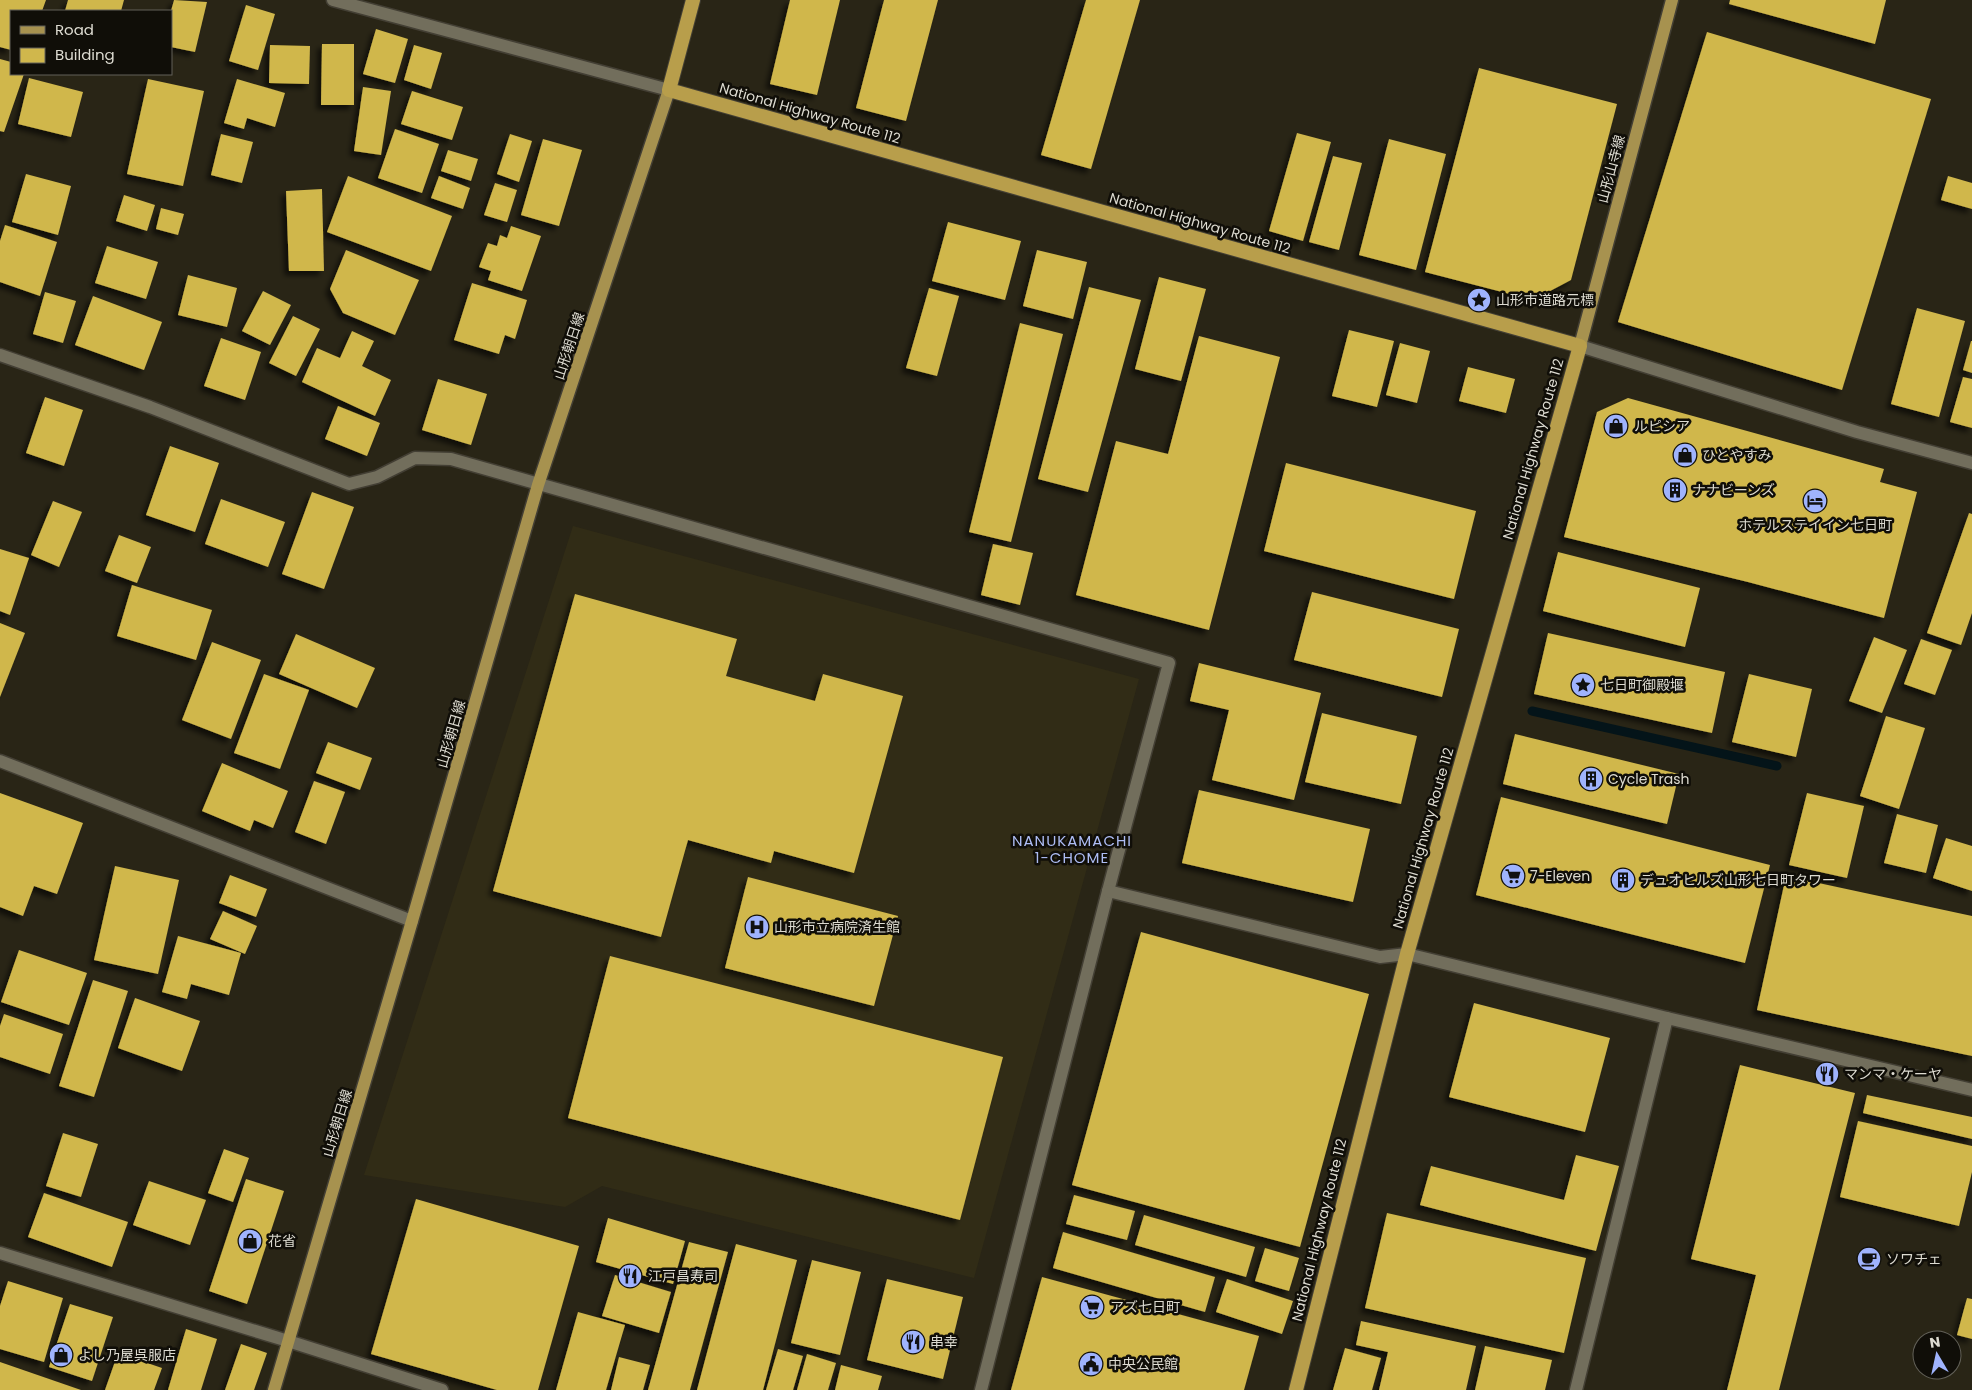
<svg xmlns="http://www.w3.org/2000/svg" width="1972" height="1390" font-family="Poppins,'Noto Sans JP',sans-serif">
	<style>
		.built { fill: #312c16 }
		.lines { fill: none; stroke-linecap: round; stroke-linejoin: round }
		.stream { stroke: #041419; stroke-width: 9 }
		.building { fill: #d0b74c; filter: url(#shadow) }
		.minor-casing { stroke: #433f34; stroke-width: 15 }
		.tertiary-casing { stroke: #433f34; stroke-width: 15 }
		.primary-casing { stroke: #433f34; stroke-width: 15 }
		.trunk-casing { stroke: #433f34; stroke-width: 16 }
		.minor { stroke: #726e5c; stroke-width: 12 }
		.tertiary { stroke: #726e5c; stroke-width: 12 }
		.primary { stroke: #a7924f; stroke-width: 12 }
		.trunk { stroke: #b89e4b; stroke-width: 14 }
		.labels { text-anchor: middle; stroke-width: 5; stroke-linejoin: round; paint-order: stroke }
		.street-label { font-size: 14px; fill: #dddbd1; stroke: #100e08 }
		.poi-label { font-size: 14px; fill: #dddbd1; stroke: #100e08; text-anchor: start }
		.neighbourhood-label { font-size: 15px; letter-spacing: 1px; fill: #adbcf3; stroke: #100e08 }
	</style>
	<defs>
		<filter id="shadow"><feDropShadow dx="-4.5" dy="4.5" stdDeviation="2.5" flood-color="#0009"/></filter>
	</defs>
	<rect width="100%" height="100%" fill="#292516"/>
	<polygon class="built" points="573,526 1139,679 974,1278 602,1186 565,1207 364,1175"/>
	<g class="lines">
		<polyline class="stream" points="1532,711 1777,766"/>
	</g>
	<g class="building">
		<polygon points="0,0 46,0 42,11 11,11 11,50 0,47"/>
		<polygon points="68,0 124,0 121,11 65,11"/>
		<polygon points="174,0 207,2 195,52 171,47 171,11"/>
		<polygon points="790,0 840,0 817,95 770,84"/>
		<polygon points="884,0 938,0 906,121 856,108"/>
		<polygon points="1086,0 1140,0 1091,169 1041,155"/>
		<polygon points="1730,0 1886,0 1875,44 1729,4"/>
		<polygon points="246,5 275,14 258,70 229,61"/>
		<polygon points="376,29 408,39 395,83 363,74"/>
		<polygon points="1707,32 1931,99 1842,390 1618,322"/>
		<polygon points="322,44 354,44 354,105 321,105"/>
		<polygon points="270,45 310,46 309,84 269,83"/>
		<polygon points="414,45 442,53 431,89 404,80"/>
		<polygon points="0,59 11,62 11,74 24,74 4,132 0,131"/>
		<polygon points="1479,68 1617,104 1571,280 1533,300 1425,272"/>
		<polygon points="29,78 83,92 71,137 18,124"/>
		<polygon points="148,79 204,91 183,186 127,174"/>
		<polygon points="237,79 285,93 275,127 247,118 244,129 224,123"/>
		<polygon points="363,87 391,91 381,155 354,151"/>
		<polygon points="412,91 463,107 452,140 401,124"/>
		<polygon points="395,129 439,144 422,193 378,178"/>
		<polygon points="1297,133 1331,142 1303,241 1269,231"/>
		<polygon points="221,134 253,142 242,183 211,175"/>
		<polygon points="510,134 532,141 519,182 497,174"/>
		<polygon points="543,139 582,150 559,226 521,215"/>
		<polygon points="1389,139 1446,154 1416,270 1359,255"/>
		<polygon points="448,150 478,159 471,181 441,171"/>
		<polygon points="1333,156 1362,163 1339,250 1309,242"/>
		<polygon points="26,174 71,186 58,235 12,222"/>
		<polygon points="348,176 452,216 431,271 327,232"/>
		<polygon points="439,176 470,188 463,209 431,198"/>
		<polygon points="1948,176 1972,183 1972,209 1941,200"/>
		<polygon points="495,183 517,190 507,222 484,215"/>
		<polygon points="322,189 324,271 289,271 286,191"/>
		<polygon points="124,195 155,205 147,231 116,221"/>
		<polygon points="161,208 184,214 178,235 156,229"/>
		<polygon points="948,222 1021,241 1005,300 932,281"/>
		<polygon points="5,225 57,242 40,296 0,282 0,241"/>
		<polygon points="511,226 541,236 522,291 488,280 491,271 479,267 488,243 497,246 500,235 507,238"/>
		<polygon points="107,246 158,262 146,299 95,283"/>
		<polygon points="346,250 419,280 395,335 343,313 330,289"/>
		<polygon points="1037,250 1087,262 1073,319 1023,306"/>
		<polygon points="188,275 237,288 227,327 178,315"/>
		<polygon points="1159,277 1206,289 1181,381 1135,369"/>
		<polygon points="472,283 527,300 515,339 505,335 499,354 454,340"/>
		<polygon points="1089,287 1141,300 1088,492 1038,479"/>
		<polygon points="929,288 959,296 937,376 906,368"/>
		<polygon points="263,291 291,305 270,345 242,331"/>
		<polygon points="45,292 76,301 63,343 33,334"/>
		<polygon points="93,296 162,322 144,370 75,345"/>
		<polygon points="1917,308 1965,321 1939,417 1891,404"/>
		<polygon points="293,316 320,329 296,376 269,363"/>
		<polygon points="1020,323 1063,334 1011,542 969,532"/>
		<polygon points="1349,330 1394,341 1377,407 1332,396"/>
		<polygon points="352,331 374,341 362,366 391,380 375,416 302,382 317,348 340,358"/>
		<polygon points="1199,336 1280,357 1209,630 1076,595 1116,441 1168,454"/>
		<polygon points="221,338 261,352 245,400 204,386"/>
		<polygon points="1971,341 1972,341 1972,373 1963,370"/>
		<polygon points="1400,343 1430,351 1417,403 1386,395"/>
		<polygon points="1468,367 1515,379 1506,413 1459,401"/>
		<polygon points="1963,377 1972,379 1972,428 1950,422"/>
		<polygon points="438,379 487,394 471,445 422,430"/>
		<polygon points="45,397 83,410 64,466 26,453"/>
		<polygon points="1628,398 1884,469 1880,482 1917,492 1884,618 1748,582 1564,537 1597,412"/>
		<polygon points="338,406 380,423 367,456 325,439"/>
		<polygon points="170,446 219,463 195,532 146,515"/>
		<polygon points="1286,463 1476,511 1454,599 1264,551"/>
		<polygon points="312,492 354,507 324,589 282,574"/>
		<polygon points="221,499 285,522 268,567 205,544"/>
		<polygon points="53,501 82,512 59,567 31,555"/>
		<polygon points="1969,513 1972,514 1972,613 1961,645 1927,633"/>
		<polygon points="119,535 151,547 137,583 105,571"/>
		<polygon points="993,544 1033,553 1020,605 981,595"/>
		<polygon points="0,549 29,558 10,615 0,611"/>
		<polygon points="1558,552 1700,588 1685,647 1543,611"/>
		<polygon points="132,585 212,610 196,660 117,636"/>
		<polygon points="1312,592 1459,629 1442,697 1294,660"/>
		<polygon points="575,594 737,639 726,676 815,701 823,674 903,696 854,873 774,851 771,863 688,840 661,937 493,891"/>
		<polygon points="0,623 25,633 0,697"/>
		<polygon points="1548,633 1725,672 1712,733 1534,694"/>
		<polygon points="296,634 375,668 357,708 279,674"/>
		<polygon points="1874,637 1907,650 1882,713 1849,701"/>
		<polygon points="1921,639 1952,650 1935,695 1904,684"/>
		<polygon points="212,642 261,660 231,739 182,720"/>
		<polygon points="1199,663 1321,693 1294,800 1212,780 1229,710 1190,701"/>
		<polygon points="264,674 309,690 280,769 234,753"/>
		<polygon points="1749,674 1812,689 1796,757 1732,742"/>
		<polygon points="1322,713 1417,736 1401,804 1305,782"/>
		<polygon points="1886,716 1925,728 1899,809 1860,796"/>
		<polygon points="1515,734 1679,774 1667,824 1503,784"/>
		<polygon points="328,742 372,758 360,790 316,773"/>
		<polygon points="222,763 288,791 273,828 254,820 250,831 202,811"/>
		<polygon points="314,781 345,792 326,844 295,832"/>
		<polygon points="1199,790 1370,829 1353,902 1182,863"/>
		<polygon points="0,793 83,823 57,894 34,886 23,916 0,907"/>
		<polygon points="1807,793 1864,806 1847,878 1789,865"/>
		<polygon points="1501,797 1770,865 1745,963 1476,895"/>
		<polygon points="1897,814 1938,825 1926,873 1884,863"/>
		<polygon points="1946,838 1972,846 1972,891 1933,878"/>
		<polygon points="115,866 179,880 158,974 94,960"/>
		<polygon points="230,875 267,889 256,917 219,903"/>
		<polygon points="1786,876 1972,916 1972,1056 1757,1010"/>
		<polygon points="748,877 898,916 874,1006 725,968"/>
		<polygon points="223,911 257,926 245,954 210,939"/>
		<polygon points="1141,932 1369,994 1300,1247 1072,1185"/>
		<polygon points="178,936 241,953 229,995 191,984 187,999 162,992"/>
		<polygon points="19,950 87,973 69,1025 1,1002"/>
		<polygon points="610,956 1003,1057 960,1220 568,1118"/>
		<polygon points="93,980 128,991 94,1097 59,1086"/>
		<polygon points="135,998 200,1021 182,1071 118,1048"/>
		<polygon points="1474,1003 1610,1038 1585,1132 1449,1097"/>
		<polygon points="4,1014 63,1034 50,1074 0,1057 0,1026"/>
		<polygon points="1740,1065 1855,1093 1779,1390 1727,1390 1756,1275 1691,1259"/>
		<polygon points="1867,1095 1972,1117 1972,1139 1863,1113"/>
		<polygon points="1858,1121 1972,1146 1972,1172 1959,1226 1840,1197"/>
		<polygon points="63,1133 98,1144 81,1197 46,1186"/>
		<polygon points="224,1149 249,1158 233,1202 208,1193"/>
		<polygon points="1576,1155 1619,1166 1596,1251 1420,1205 1431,1166 1564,1200"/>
		<polygon points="246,1179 284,1191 247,1304 209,1291"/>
		<polygon points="149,1181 206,1200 190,1245 133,1225"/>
		<polygon points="44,1193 128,1222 112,1267 28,1237"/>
		<polygon points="1074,1195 1135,1211 1127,1240 1066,1224"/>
		<polygon points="416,1199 579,1246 538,1390 497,1390 371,1354"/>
		<polygon points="1387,1213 1586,1258 1564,1353 1365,1308"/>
		<polygon points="1144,1215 1255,1247 1246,1277 1135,1245"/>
		<polygon points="608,1218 685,1241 673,1284 596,1262"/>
		<polygon points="1063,1232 1215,1277 1205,1312 1053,1268"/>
		<polygon points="689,1242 728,1252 690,1390 648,1390"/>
		<polygon points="736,1244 797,1260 763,1390 697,1390"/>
		<polygon points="1265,1248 1299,1258 1289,1291 1255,1281"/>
		<polygon points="812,1260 861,1272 840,1355 791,1343"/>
		<polygon points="615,1275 671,1292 659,1333 602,1316"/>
		<polygon points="1042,1277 1259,1336 1244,1390 1011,1390"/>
		<polygon points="887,1279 963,1297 943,1379 867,1360"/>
		<polygon points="1227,1279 1293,1301 1282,1334 1216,1312"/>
		<polygon points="8,1281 63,1298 44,1362 0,1349 0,1306"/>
		<polygon points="1967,1298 1972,1299 1972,1339 1957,1335"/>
		<polygon points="70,1304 113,1317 92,1381 49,1367"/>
		<polygon points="578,1312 625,1325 606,1390 556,1390"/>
		<polygon points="1361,1321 1476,1346 1466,1390 1379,1390 1388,1352 1356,1345"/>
		<polygon points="186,1329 217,1339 201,1390 168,1390"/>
		<polygon points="241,1344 267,1353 254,1390 225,1390"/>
		<polygon points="1485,1346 1552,1360 1545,1390 1475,1390"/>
		<polygon points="1345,1348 1381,1358 1372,1390 1333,1390"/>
		<polygon points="778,1349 803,1356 793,1390 766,1390"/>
		<polygon points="118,1353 162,1368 154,1390 105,1390"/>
		<polygon points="807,1354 836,1363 828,1390 797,1390"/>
		<polygon points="619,1357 650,1365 643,1390 611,1390"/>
		<polygon points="0,1362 81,1390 0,1390"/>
		<polygon points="841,1365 882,1376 878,1390 835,1390"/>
	</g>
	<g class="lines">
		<g class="minor-casing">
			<g id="minor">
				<polyline points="1580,346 1857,432 1972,463"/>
				<polyline points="0,355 150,407 349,484 377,477 415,458 451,459 1169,663 1108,891 981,1390"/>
				<polyline points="0,761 412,921"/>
				<polyline points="1108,891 1380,957 1407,954 1667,1018 1972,1090"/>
				<polyline points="0,1253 288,1341 442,1390"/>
				<polyline points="1576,1390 1667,1018"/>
			</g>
		</g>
		<g class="tertiary-casing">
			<polyline id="tertiary" points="333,0 669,90"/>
		</g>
		<g class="primary-casing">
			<g id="primary">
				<polyline points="1580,346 1672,0"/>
				<polyline points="274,1390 412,921 538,485 669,90"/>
			</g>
		</g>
		<g class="trunk-casing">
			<polyline id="trunk" points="693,0 669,90 1580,346 1407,954 1296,1390"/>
		</g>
		<use href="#minor" class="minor"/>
		<use href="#tertiary" class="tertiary"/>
		<use href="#primary" class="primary"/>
		<use href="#trunk" class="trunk"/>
	</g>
	<defs>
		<g id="sight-disc" transform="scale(1.25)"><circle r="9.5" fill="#9fb3fd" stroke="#100e08"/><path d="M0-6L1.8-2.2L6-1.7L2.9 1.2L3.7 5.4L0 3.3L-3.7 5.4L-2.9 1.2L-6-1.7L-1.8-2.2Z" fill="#111"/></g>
		<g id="shop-disc" transform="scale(1.25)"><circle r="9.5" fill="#9fb3fd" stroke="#100e08"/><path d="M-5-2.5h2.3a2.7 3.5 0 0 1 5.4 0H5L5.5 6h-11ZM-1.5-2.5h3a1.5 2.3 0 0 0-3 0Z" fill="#111"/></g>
		<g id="building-disc" transform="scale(1.25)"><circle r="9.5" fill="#9fb3fd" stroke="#100e08"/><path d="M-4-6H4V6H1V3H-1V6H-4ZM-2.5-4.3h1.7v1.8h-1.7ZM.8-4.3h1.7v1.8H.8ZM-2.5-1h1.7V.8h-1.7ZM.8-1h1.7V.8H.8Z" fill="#111"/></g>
		<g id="hotel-disc" transform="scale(1.25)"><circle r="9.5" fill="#9fb3fd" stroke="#100e08"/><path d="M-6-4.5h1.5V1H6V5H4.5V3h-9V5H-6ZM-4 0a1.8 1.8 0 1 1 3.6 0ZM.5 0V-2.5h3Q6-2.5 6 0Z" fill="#111"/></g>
		<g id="supermarket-disc" transform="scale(1.25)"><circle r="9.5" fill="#9fb3fd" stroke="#100e08"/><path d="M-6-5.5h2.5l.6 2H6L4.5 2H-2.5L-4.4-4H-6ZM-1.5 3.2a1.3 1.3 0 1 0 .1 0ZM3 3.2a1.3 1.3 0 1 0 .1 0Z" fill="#111"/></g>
		<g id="hospital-disc" transform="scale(1.25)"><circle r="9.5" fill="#9fb3fd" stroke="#100e08"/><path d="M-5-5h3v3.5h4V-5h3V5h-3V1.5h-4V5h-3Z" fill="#111"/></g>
		<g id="restaurant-disc" transform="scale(1.25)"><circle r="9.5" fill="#9fb3fd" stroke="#100e08"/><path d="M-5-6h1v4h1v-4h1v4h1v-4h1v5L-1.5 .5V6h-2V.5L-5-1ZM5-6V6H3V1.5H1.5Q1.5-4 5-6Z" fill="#111"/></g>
		<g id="cafe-disc" transform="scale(1.25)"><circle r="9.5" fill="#9fb3fd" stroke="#100e08"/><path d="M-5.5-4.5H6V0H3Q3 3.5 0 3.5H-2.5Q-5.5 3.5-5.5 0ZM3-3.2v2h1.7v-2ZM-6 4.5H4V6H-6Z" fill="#111"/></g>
		<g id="civic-disc" transform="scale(1.25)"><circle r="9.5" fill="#9fb3fd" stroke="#100e08"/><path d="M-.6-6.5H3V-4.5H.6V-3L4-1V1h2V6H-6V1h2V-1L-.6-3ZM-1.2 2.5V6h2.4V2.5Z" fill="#111"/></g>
	</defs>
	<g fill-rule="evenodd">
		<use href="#sight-disc" x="1479" y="300"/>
		<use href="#shop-disc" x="1616" y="426"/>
		<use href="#shop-disc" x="1685" y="455"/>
		<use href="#building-disc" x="1675" y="490"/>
		<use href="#hotel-disc" x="1815" y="501"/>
		<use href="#sight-disc" x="1583" y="685"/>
		<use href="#building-disc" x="1591" y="779"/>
		<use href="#supermarket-disc" x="1513" y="876"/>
		<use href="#building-disc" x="1623" y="880"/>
		<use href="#hospital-disc" x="757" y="927"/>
		<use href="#restaurant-disc" x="1827" y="1074"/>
		<use href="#shop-disc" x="250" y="1241"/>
		<use href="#cafe-disc" x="1869" y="1259"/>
		<use href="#restaurant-disc" x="630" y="1276"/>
		<use href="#supermarket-disc" x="1092" y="1307"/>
		<use href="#restaurant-disc" x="913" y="1342"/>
		<use href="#shop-disc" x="61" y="1355"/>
		<use href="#civic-disc" x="1091" y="1364"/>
	</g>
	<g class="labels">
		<g class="street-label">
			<text transform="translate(810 113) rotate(16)" y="5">National Highway Route 112</text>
			<text transform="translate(1611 169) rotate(-75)" y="5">山形山寺線</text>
			<text transform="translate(1200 223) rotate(16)" y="5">National Highway Route 112</text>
			<text transform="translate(569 346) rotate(-72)" y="5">山形朝日線</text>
			<text transform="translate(1533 449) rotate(-74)" y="5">National Highway Route 112</text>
			<text transform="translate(451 734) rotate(-74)" y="5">山形朝日線</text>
			<text transform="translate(1423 838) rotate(-74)" y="5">National Highway Route 112</text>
			<text transform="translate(337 1123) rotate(-73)" y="5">山形朝日線</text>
			<text transform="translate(1319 1230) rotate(-76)" y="5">National Highway Route 112</text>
		</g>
		<g class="poi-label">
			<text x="1496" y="305">山形市道路元標</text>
			<text x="1634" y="431">ルピシア</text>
			<text x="1702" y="460">ひとやすみ</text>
			<text x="1692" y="495">ナナビーンズ</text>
			<text x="1815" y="530" text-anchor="middle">ホテルステイイン七日町</text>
			<text x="1600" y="690">七日町御殿堰</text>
			<text x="1608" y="784">Cycle Trash</text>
			<text x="1530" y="881">7-Eleven</text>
			<text x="1640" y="885">デュオヒルズ山形七日町タワー</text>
			<text x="774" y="932">山形市立病院済生館</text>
			<text x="1844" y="1079">マンマ・ケーヤ</text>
			<text x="268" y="1246">花省</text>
			<text x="1886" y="1264">ソワチェ</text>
			<text x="648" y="1281">江戸昌寿司</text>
			<text x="1110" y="1312">アズ七日町</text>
			<text x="930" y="1347">串幸</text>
			<text x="78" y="1360">よし乃屋呉服店</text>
			<text x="1108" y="1369">中央公民館</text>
		</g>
		<g class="neighbourhood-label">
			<text x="1072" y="846">NANUKAMACHI<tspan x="1072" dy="17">1-CHOME</tspan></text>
		</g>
	</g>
	<rect x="10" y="10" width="162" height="65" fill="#100e08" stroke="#626058"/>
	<rect x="20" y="26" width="25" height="8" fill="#a7924f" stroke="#626058"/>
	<text x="55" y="35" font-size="15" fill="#dddbd1">Road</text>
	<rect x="20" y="48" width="25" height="15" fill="#d0b74c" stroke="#626058"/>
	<text x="55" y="60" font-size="15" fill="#dddbd1">Building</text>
	<g transform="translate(1937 1355) rotate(351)"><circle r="24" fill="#100e08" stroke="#626058"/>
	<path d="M0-4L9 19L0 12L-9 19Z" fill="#9fb3fd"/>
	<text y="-8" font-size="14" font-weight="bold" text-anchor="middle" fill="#dddbd1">N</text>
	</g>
</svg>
